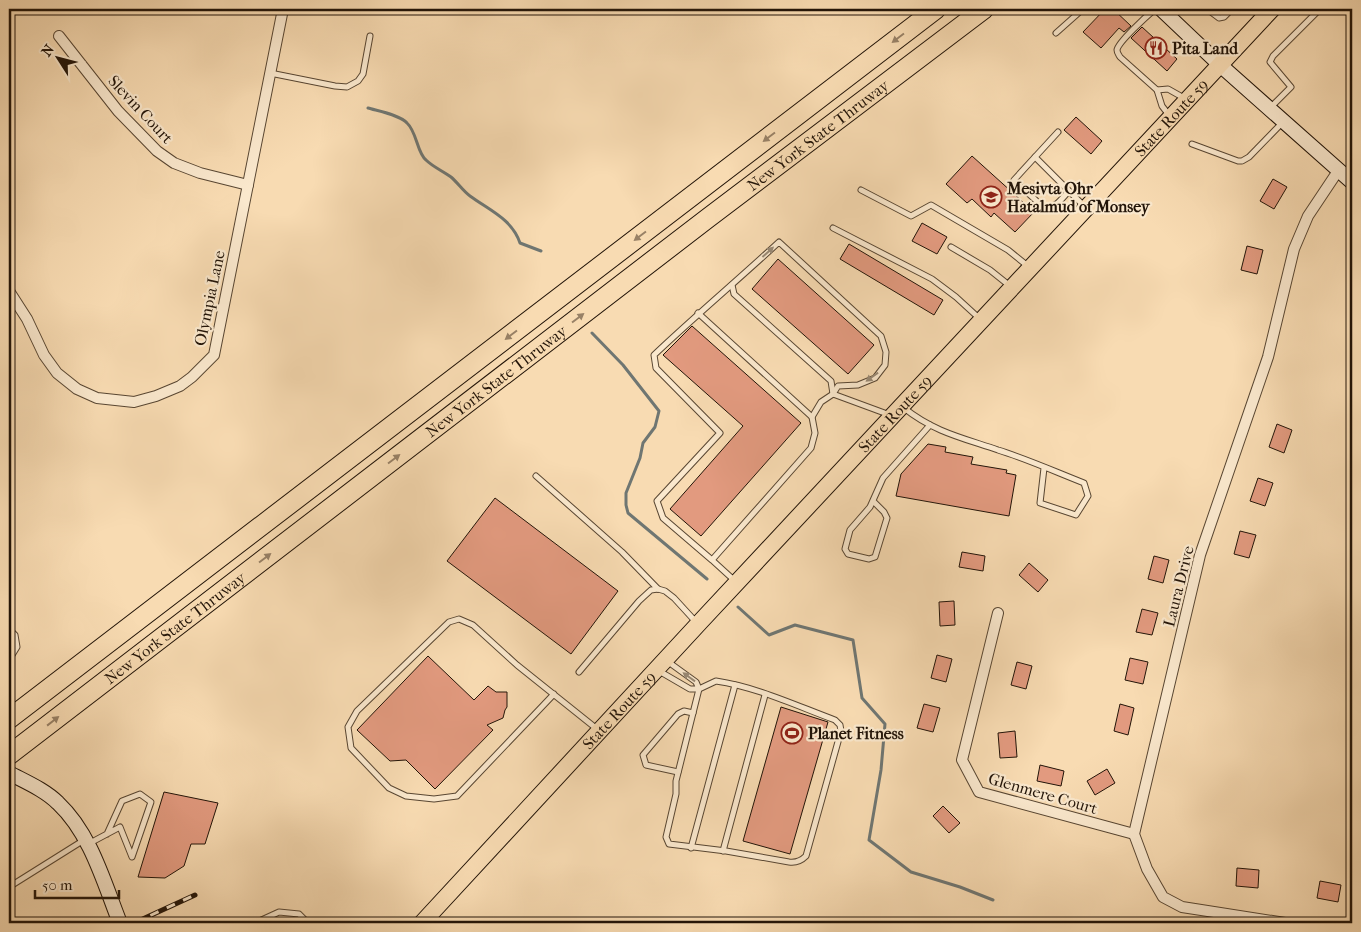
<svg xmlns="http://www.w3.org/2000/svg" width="1361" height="932" font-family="'IM FELL French Canon',serif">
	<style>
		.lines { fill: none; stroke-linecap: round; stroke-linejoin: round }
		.stream { stroke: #6f7672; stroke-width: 3 }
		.building { fill: #e29a7f; stroke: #221408 }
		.lane-casing { stroke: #584632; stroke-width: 7 }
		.street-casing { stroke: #584632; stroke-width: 12 }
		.secondary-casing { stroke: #221408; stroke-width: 16 }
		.primary-casing { stroke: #221408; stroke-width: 18 }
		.highway-casing { stroke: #221408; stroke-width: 21 }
		.lane { stroke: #fae8cd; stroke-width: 5 }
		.street { stroke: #fae8cd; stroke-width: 10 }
		.secondary { stroke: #fae8cd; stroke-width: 14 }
		.primary { stroke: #f8dbb2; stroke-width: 16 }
		.highway { stroke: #f8dbb2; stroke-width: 19 }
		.rail-casing { stroke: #221408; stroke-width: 5 }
		.rail { stroke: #fae8cd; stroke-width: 3; stroke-dasharray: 9; stroke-linecap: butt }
		.oneway { fill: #988166 }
		.oneway2 { fill: #998974 }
		.labels { text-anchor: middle; stroke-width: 4.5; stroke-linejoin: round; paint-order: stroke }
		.poi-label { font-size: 16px; font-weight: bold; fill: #221408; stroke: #fae8cd; text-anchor: start }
		.street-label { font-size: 16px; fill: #221408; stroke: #fae8cd }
	</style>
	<rect width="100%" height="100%" fill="#f8dbb2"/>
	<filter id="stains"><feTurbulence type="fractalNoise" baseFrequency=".004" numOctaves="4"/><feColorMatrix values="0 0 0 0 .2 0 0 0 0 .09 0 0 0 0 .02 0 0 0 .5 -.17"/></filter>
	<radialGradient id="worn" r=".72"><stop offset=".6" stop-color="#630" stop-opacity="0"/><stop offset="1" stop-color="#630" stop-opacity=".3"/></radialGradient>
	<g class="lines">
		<g class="stream">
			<path d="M368,108C378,111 400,115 407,123C417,132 417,153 426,160C433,167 443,171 451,177C458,183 463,191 470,196C489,210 512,219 520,243L541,251"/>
			<polyline points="592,333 623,365 659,411 655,427 643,443 640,458 626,493 626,505 628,513 707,579"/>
			<polyline points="738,607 769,635 795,625 853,640 862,698 885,724 881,770 869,840 911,872 960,887 993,900"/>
		</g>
	</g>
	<g class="building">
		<polygon points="1105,9 1113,9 1131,26 1124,32 1119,28 1101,48 1083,32"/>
		<polygon points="1142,27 1177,59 1167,71 1131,38"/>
		<polygon points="1076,117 1102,141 1091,154 1064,130"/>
		<polygon points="972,156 1034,212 1015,232 994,213 991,217 972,199 967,203 946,184"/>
		<polygon points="1273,179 1287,187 1274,209 1260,201"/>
		<polygon points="922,223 947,237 937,254 912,241"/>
		<polygon points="849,244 943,300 934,315 840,259"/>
		<polygon points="1247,246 1263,250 1257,274 1241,270"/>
		<polygon points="778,259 874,345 848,374 752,289"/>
		<polygon points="692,326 801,423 701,536 670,509 743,426 663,355"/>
		<polygon points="1277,424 1292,430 1284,453 1269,447"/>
		<polygon points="928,444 946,447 945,452 973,457 971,464 1007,470 1006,473 1016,475 1009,516 896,496 901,474"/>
		<polygon points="1258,478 1273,483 1265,506 1250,501"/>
		<polygon points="495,498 618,591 571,654 447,561"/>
		<polygon points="1240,531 1256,535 1249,558 1234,554"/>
		<polygon points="962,552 985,556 983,571 959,567"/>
		<polygon points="1154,556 1169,560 1163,583 1148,579"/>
		<polygon points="1029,563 1048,580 1038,592 1019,575"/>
		<polygon points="954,601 955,625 940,626 939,602"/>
		<polygon points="1142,609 1158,613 1152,635 1136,632"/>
		<polygon points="937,655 952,659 946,682 931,678"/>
		<polygon points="428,656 474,700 488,686 496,692 507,692 507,707 505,710 503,718 487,725 493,730 435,789 406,760 390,761 357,730"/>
		<polygon points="1130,658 1148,662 1143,684 1125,680"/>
		<polygon points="1017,662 1032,666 1026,689 1011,685"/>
		<polygon points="924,704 940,708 933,732 917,728"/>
		<polygon points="1120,704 1134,708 1128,735 1114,731"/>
		<polygon points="781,707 828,722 790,854 743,841"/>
		<polygon points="1015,731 1017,757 1000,758 998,733"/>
		<polygon points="1040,765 1064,771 1061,786 1037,781"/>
		<polygon points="1107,769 1115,783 1095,795 1087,781"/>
		<polygon points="164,792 218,803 205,844 191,844 184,866 165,878 138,877"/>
		<polygon points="943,806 960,823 949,833 933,816"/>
		<polygon points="1237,868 1259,870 1258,888 1236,886"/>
		<polygon points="1320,881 1341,885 1338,902 1317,898"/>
	</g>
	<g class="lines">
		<g class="lane-casing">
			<g id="lane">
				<polyline points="1135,9 1137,10 1138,9"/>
				<path d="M1155,9C1148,15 1118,42 1117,50C1117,53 1119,55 1120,57L1157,90L1162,106L1169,115"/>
				<polyline points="1207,9 1219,18 1224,17 1232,9"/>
				<polyline points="1056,33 1083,9"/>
				<polyline points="270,73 335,86 347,87 358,81 363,74 370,36"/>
				<polyline points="1157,90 1168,89 1184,98"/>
				<polyline points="1270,108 1291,87 1270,62 1273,56 1320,9"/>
				<polyline points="1058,132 1035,157 1084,206"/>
				<polyline points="1192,144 1238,161 1242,161 1249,157 1283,122"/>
				<path d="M1035,157L1014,180L1043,207C1055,210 1061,199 1069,191"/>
				<polyline points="861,190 911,216 931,205 1008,250 1029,267"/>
				<polyline points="833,228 932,279 956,297 980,319"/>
				<polyline points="951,247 990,270 1010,286"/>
				<polyline points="732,285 734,294 831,381 833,394"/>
				<polyline points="698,313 812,417"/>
				<polyline points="833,394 890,415"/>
				<path d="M904,408C934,432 963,438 998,450C1027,459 1056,472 1084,483L1088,496L1076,515L1040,503L1044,468"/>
				<polyline points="536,476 622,552 658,589"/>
				<polyline points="873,501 884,512 887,518 875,557 869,559 848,554 845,549 850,530 870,507 883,478 930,425"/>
				<path d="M712,560L663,518L657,501L720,433L656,368L654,355C695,316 738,280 779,242L881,336L886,352L885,365L875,378L858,385L838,386L833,394L821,402L812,417L815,433L811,448L712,560L735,581"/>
				<polyline points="9,629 15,635 17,647 9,660"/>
				<polyline points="659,671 690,689 699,689 696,682 667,661"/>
				<polyline points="579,672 639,601 651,590 658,589 665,591 674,598 696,622"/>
				<path d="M716,681C757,687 797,706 835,720L840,725L841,731L806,856C801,861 796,863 789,862L726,851L669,844L666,837L676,794V781L699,689Z"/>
				<polyline points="554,694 457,796 434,799 406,796 389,788 351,748 348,727 357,711 449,622 459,619 473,625 517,665 597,729"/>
				<polyline points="678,772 646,765 643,755 678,714 684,711 693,713"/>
				<polyline points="90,843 120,827 132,857 151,802 140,794 122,801 107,834"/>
				<polyline points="691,848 735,685"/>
				<polyline points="723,851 765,695"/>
				<polyline points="9,887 84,840"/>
				<polyline points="255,923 279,912 299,914 308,923"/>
			</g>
		</g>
		<g class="street-casing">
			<g id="street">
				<polyline points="59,36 118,111 157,151 174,163 200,173 248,185"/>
				<polyline points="9,291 27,319 44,355 57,373 77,389 97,398 134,402 156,396 180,386 192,377 214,355 283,9"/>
				<polyline points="998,613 962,760 979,792 1134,834"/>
				<polyline points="1285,923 1182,907 1163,897 1147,869 1134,834 1200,555 1268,357 1294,249 1308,216 1338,171"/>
			</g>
		</g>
		<g class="secondary-casing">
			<g id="secondary">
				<polyline points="1161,9 1219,64 1352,182"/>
				<path d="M9,773C26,782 45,790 58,803C91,834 104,883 120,923"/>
			</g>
		</g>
		<g class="primary-casing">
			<g id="primary">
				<path id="s1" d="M422,923L701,621L1272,9"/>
			</g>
		</g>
		<g class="highway-casing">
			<g id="highway">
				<polyline points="9,719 936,9"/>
				<path id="s2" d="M9,755L708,218L984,9"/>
			</g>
		</g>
		<use href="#lane" class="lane"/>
		<use href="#street" class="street"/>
		<use href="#secondary" class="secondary"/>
		<use href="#primary" class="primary"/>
		<use href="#highway" class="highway"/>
		<g class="rail-casing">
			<polyline id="rail" points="134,923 195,895"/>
		</g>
		<use href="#rail" class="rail"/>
	</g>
	<defs><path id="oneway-solid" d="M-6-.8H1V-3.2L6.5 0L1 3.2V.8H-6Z" transform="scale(1.25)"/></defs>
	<g class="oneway">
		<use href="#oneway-solid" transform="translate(898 38) rotate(143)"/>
		<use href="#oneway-solid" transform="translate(769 137) rotate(143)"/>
		<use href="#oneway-solid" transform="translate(640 236) rotate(143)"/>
		<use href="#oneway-solid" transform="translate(578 318) rotate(-37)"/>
		<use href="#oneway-solid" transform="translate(511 335) rotate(143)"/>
		<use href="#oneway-solid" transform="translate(394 459) rotate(-37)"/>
		<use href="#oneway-solid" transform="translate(265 558) rotate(-37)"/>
		<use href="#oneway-solid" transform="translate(53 721) rotate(-38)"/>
	</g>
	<g class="oneway2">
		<use href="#oneway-solid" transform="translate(768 252) rotate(-42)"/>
		<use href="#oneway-solid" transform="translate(872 377) rotate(144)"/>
		<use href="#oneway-solid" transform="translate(689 677) rotate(-144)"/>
	</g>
	<defs>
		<g id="restaurant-ring" transform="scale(1.125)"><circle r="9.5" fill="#fae8cd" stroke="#8f2418" stroke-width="1.5"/><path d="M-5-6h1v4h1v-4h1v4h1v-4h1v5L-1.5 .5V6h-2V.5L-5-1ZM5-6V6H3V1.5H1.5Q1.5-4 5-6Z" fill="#8f2418"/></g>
		<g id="school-ring" transform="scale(1.125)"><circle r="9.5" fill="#fae8cd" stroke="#8f2418" stroke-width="1.5"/><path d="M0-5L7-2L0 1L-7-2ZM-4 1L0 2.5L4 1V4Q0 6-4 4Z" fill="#8f2418"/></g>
		<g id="stadium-ring" transform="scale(1.125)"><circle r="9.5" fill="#fae8cd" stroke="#8f2418" stroke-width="1.5"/><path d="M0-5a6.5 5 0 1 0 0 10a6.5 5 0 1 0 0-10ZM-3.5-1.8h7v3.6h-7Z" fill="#8f2418"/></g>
	</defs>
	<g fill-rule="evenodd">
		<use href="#restaurant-ring" x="1156" y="48"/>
		<use href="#school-ring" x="991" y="197"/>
		<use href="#stadium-ring" x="792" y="733"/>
	</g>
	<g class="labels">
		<g class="poi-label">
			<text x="1172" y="54">Pita Land</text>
			<text x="1007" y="194">Mesivta Ohr<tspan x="1007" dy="18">Hatalmud of Monsey</tspan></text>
			<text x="808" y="739">Planet Fitness</text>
		</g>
		<g class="street-label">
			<text transform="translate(141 109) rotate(47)" y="6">Slevin Court</text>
			<text dy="6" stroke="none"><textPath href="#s1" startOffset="1100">State Route 59</textPath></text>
			<text dy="6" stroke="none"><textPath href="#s2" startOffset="1019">New York State Thruway</textPath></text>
			<text transform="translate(209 298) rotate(-78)" y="6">Olympia Lane</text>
			<text dy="6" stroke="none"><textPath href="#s2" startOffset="614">New York State Thruway</textPath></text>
			<text dy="6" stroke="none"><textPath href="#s1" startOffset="695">State Route 59</textPath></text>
			<text transform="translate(1178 586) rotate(-76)" y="6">Laura Drive</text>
			<text dy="6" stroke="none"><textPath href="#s2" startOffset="209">New York State Thruway</textPath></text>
			<text dy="6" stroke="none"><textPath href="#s1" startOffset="290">State Route 59</textPath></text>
			<text transform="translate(1043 793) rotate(16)" y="6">Glenmere Court</text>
		</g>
	</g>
	<rect width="1361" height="932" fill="none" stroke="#f8dbb2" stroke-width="30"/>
	<rect x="10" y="10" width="1341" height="912" fill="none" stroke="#221408" stroke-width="2.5"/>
	<rect x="15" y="15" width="1331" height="902" fill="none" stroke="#221408"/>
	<g transform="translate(58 58) rotate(306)" stroke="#fae8cd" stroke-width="4" paint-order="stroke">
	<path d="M0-4L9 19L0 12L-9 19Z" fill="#221408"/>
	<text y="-8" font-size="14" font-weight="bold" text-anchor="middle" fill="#221408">N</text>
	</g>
	<path d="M35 890v8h84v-8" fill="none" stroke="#221408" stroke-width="2.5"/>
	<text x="42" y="890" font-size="15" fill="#221408" stroke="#fae8cd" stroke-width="4" paint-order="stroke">50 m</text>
	<rect width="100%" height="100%" filter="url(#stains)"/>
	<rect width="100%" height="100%" fill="url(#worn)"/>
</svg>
